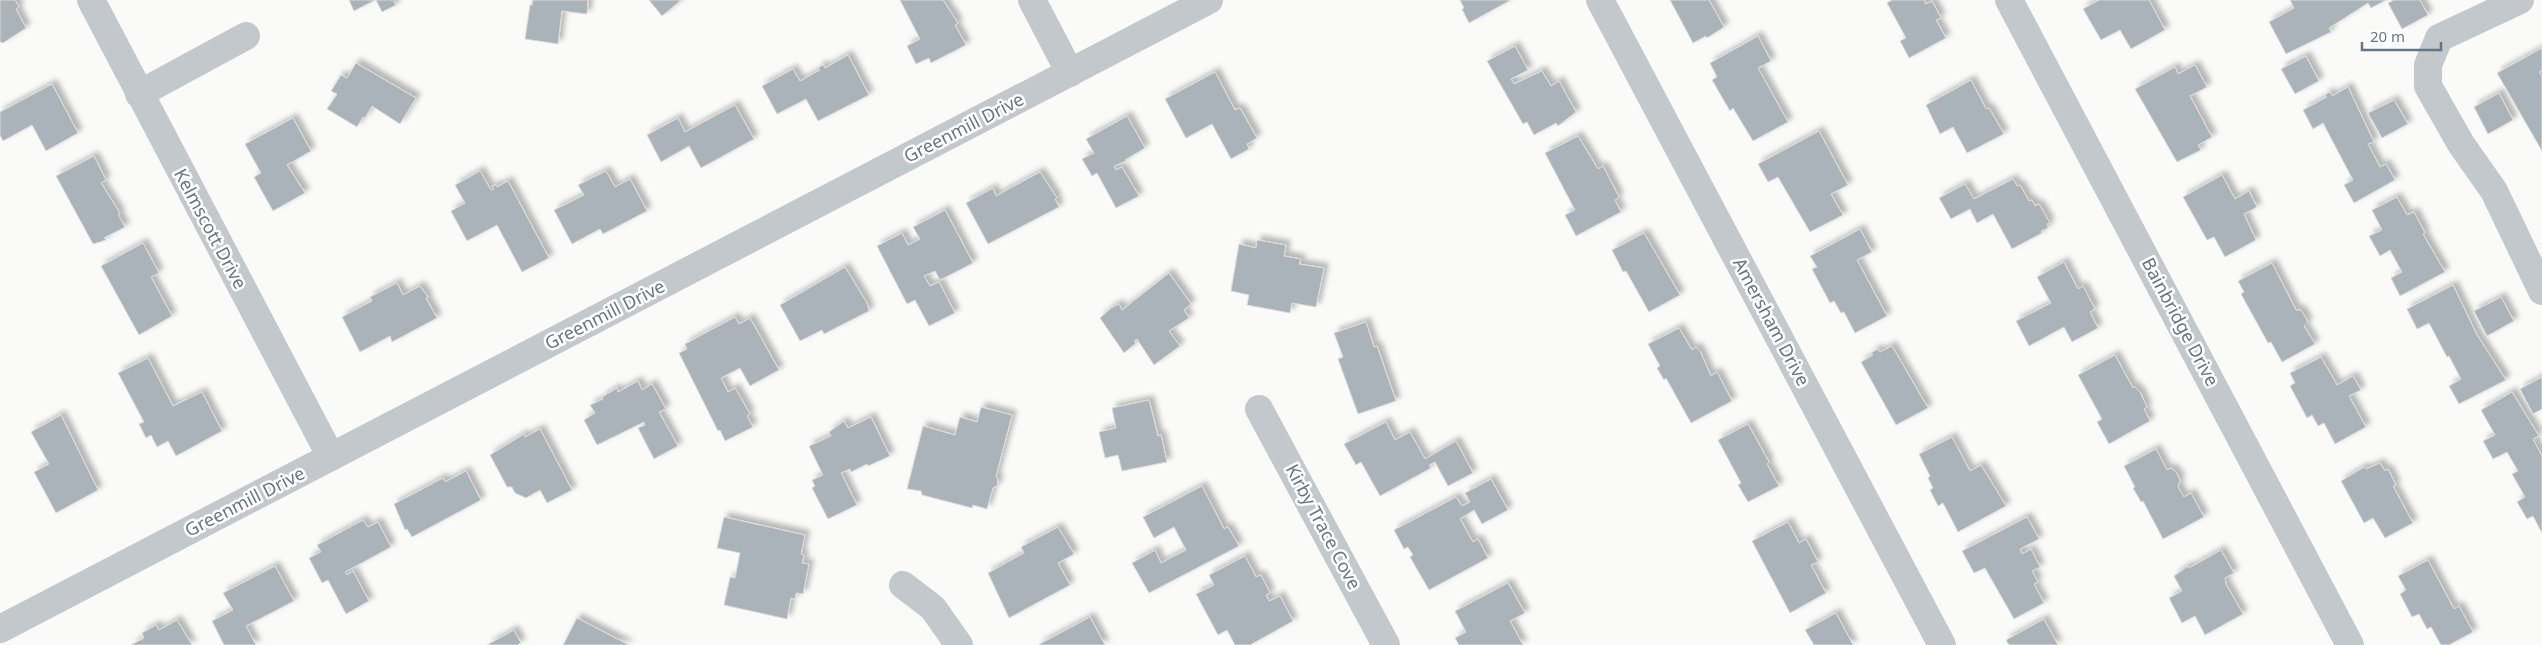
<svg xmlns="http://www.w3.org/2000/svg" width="2542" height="645" font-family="'Noto Sans',sans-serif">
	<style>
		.building { fill: #aab3b9; stroke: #dcdcda; filter: url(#shadow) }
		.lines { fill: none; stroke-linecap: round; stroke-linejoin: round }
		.minor { stroke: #c3c8cc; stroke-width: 28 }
		.labels { text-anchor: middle; stroke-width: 5; stroke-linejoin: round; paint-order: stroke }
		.street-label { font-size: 18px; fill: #657683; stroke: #fff }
	</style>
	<defs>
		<filter id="shadow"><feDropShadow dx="4.5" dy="-4.5" stdDeviation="2.5" flood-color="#0004"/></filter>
	</defs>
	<rect width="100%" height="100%" fill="#fafaf8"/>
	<g class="building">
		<polygon points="0,0 15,0 19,7 16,9 26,28 3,43 0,42"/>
		<polygon points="349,0 375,0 354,11"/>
		<polygon points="376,0 393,0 396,5 382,12"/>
		<polygon points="533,0 588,0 587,14 562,11 558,44 525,39 530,5 532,5"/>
		<polygon points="649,0 679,0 680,1 662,16"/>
		<polygon points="900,0 943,0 958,23 955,25 966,45 931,63 929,58 916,64 907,46 920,39"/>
		<polygon points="1460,0 1509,0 1509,1 1469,23 1462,9 1464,8"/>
		<polygon points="1670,0 1709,0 1724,27 1707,38 1706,36 1693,43"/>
		<polygon points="1892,0 1924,0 1926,4 1932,1 1941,18 1936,20 1946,38 1909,58 1900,41 1906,38 1887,3"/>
		<polygon points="2099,0 2149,0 2165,30 2131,49 2120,30 2101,40 2083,9"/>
		<polygon points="2290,0 2386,0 2371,8 2368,3 2329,28 2331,32 2286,54 2269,22 2294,8"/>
		<polygon points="2394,0 2420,0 2428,15 2402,29 2388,3"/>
		<polygon points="1758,36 1771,61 1758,68 1788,122 1753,141 1733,108 1730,111 1712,80 1717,77 1710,63"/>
		<polygon points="1515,46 1528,70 1511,79 1514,84 1542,71 1551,86 1559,81 1576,112 1558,126 1556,123 1534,135 1527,122 1523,124 1487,61"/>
		<polygon points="2542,48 2542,70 2539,72 2542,76 2542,151 2497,73"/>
		<polygon points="848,55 869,95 818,121 806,99 777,114 762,86 793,69 800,81 820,70 818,68 823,65 825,68"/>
		<polygon points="2306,56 2319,81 2295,94 2281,69"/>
		<polygon points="356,63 416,98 400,124 372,106 365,118 363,117 357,127 327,109 337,94 331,91 341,75 347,78"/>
		<polygon points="2195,65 2207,87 2190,96 2212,137 2198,145 2201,150 2177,162 2135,89 2175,67 2178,74"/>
		<polygon points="1215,72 1235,110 1240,108 1257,138 1247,144 1249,149 1231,159 1212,124 1186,138 1165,99"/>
		<polygon points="1971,80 1986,109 1989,108 2004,134 1967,153 1953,127 1940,134 1926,105"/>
		<polygon points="52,84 78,133 46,151 32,125 3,141 0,135 0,112"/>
		<polygon points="2348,87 2374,142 2368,144 2380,167 2386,164 2395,180 2354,203 2344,185 2353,180 2323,123 2313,129 2303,110 2327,97 2325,95 2330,92 2332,96"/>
		<polygon points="2499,93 2513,120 2488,134 2474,107"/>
		<polygon points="2394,100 2408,124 2382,138 2368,113"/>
		<polygon points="735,105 754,139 701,168 689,146 661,162 647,135 678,118 685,132"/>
		<polygon points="1127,116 1145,148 1125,160 1126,161 1114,166 1116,170 1122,167 1139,196 1116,208 1097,173 1092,176 1082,159 1094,153 1086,139"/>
		<polygon points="293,118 311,151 287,165 305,193 273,211 254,177 261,173 245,144"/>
		<polygon points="1819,131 1848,185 1831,194 1843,215 1810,232 1778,177 1768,182 1758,164"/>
		<polygon points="1578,136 1598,169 1603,166 1619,197 1615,200 1621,212 1576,236 1565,215 1575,210 1545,153"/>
		<polygon points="94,156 106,180 101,183 120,213 118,214 125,227 104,238 106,240 93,244 56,176"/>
		<polygon points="480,171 491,190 494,189 492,186 496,185 497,187 508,181 549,258 522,272 497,225 467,241 451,211 465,203 455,185"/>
		<polygon points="606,171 615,187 630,179 647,211 603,234 600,229 572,244 554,210 584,195 578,185"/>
		<polygon points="1040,172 1057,198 1055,199 1059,207 988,244 966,203 993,188 996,196"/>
		<polygon points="2222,175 2235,199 2249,191 2257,207 2244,214 2256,240 2225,257 2214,237 2207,240 2183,197"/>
		<polygon points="2013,179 2017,186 2020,185 2029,201 2032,200 2035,206 2039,204 2050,223 2047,224 2048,228 2041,231 2042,233 2012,249 1993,214 1977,223 1970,209 1951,219 1939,198 1965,184 1974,199"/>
		<polygon points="2397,197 2407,215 2414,212 2425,233 2423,234 2445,272 2400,296 2391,278 2402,272 2390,250 2380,256 2369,236 2382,230 2372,210"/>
		<polygon points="945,210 973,263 940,280 935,271 924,276 930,286 939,282 955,313 929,326 915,300 907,304 877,246 902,233 908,245 920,239 913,227"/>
		<polygon points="1860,229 1872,252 1857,260 1887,316 1855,333 1844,312 1841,313 1834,301 1830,303 1812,269 1817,267 1810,256"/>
		<polygon points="1644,233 1680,295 1649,312 1626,271 1623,272 1612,250"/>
		<polygon points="1257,240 1286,245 1284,256 1301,259 1299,264 1324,268 1316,307 1292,303 1290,313 1247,305 1249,295 1231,291 1239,244 1256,248"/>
		<polygon points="143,243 159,273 151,277 172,316 139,335 101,266"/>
		<polygon points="2064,262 2078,289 2083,286 2095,309 2090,312 2098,328 2072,342 2064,327 2029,346 2016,321 2051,303 2037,277"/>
		<polygon points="2272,263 2296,310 2301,310 2308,322 2304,326 2315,344 2282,362 2271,342 2268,343 2241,294 2244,292 2238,281"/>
		<polygon points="845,267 867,303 869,311 824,334 822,330 800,341 780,305"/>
		<polygon points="1169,273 1191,304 1184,310 1189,318 1169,331 1180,346 1154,365 1137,339 1134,341 1136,343 1124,353 1100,318 1111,308 1119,304 1122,310"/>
		<polygon points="397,283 403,295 420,286 428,297 426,298 437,318 392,342 390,336 360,352 342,317 372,301 370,297"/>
		<polygon points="2453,285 2477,335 2506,380 2459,404 2449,386 2461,379 2449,356 2447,357 2429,323 2417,329 2407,309"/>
		<polygon points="2501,297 2514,321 2487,336 2474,311"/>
		<polygon points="735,317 739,324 750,318 779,370 750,386 740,368 721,378 728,392 735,388 750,414 747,416 753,427 725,441 720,430 718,431 679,353 687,349 685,344"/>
		<polygon points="1366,322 1374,347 1377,346 1396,401 1358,414 1338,359 1343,357 1334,333"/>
		<polygon points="1679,328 1692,350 1696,347 1700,351 1711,376 1717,372 1732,401 1691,423 1666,378 1664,380 1657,368 1660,366 1648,344"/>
		<polygon points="1892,346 1928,408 1896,425 1861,362 1873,355 1871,353 1878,349 1880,352"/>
		<polygon points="2115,355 2133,388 2135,387 2140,392 2147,407 2144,409 2150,421 2109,444 2097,422 2102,419 2078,375"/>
		<polygon points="2321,357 2337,385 2353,376 2361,390 2349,396 2366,427 2335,444 2324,423 2318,426 2312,415 2307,418 2290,386 2295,383 2290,373"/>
		<polygon points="148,358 173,406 202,392 222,431 176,456 168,441 157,447 151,435 146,438 139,424 144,422 118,373"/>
		<polygon points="2542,377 2542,409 2533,414 2520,389"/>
		<polygon points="638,381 642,390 652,384 666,409 659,412 678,446 654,459 638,428 645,425 644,422 597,445 584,420 595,413 590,405 603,399 602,397 617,388 618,392"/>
		<polygon points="2512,392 2539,436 2533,439 2542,456 2542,533 2533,516 2527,519 2517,502 2525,497 2512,474 2518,471 2507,452 2493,459 2483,441 2495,435 2481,410"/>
		<polygon points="1149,400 1158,436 1161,435 1167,462 1122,471 1118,455 1105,458 1099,432 1116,428 1112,408"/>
		<polygon points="981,407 1012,415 996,476 998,480 997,486 993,488 987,509 973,505 972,508 922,495 921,491 907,489 923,426 955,435 960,417 977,422"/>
		<polygon points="61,415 98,490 56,513 34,472 49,464 31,432"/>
		<polygon points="871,417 890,456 868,466 867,464 851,472 850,469 841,473 857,505 828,519 812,488 815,486 812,480 823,475 809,446 831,436 829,432 844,421 848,428"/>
		<polygon points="1386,422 1395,440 1410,432 1425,459 1456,441 1473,473 1448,486 1435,462 1429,465 1431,468 1380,496 1361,462 1356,465 1344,444"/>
		<polygon points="1748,424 1769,462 1767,464 1779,486 1748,502 1738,485 1741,483 1718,440"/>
		<polygon points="540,429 572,490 547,503 540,490 526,498 515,493 512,487 507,487 490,455 524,434 525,437"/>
		<polygon points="1952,437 1970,471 1981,465 2006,506 1958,532 1943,503 1938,506 1930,490 1933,488 1928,478 1930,476 1919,454"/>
		<polygon points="2156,449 2167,470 2171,468 2176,472 2180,480 2178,487 2184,497 2191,493 2204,517 2163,539 2143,501 2141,502 2133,488 2135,487 2124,466"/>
		<polygon points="2380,463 2385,471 2388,469 2396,485 2393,486 2413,523 2385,538 2373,518 2364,523 2341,481 2364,467 2366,469"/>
		<polygon points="466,471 481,500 412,537 407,529 405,530 394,504 443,478 445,482"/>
		<polygon points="1491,479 1508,510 1482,524 1474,510 1460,519 1473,542 1478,539 1488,558 1429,590 1410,557 1413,555 1408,547 1404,549 1394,530 1456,497 1462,506 1470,502 1465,493"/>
		<polygon points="1202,486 1224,529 1228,527 1239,546 1149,593 1132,563 1155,550 1161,563 1186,550 1174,527 1154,538 1143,517"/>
		<polygon points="724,517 805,535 801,554 804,555 802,563 809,564 803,594 796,593 795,599 791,598 787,619 724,605 730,577 735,578 740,553 717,548"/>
		<polygon points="2027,517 2039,539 2020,549 2022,554 2031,549 2040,567 2032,571 2038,582 2034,584 2044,603 2014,619 1985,568 1974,573 1962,551"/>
		<polygon points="363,520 368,527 378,522 391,547 345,572 347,575 353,571 369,601 346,614 328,580 322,583 309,558 321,552 317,545"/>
		<polygon points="1788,522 1799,543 1806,539 1818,562 1811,565 1826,593 1790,613 1752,541"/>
		<polygon points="1058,527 1074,554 1058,563 1070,585 1009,618 988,573 1024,553 1021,547"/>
		<polygon points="2221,550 2234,573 2225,578 2226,584 2243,614 2205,635 2195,616 2182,623 2169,598 2182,591 2174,576 2188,566 2189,568"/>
		<polygon points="1245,556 1256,577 1261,575 1270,593 1266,595 1269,601 1280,596 1293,621 1250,645 1235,645 1227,630 1218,635 1196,594 1214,585 1209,575"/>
		<polygon points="2428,560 2454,609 2459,606 2473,632 2449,645 2441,645 2431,627 2427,629 2419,614 2412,617 2400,594 2406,590 2398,576"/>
		<polygon points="275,566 294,601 246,626 256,645 224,645 212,621 233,610 223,593"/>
		<polygon points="1508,583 1525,613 1510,621 1523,645 1459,645 1455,638 1466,632 1455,611"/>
		<polygon points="1836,613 1853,645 1814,645 1805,630"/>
		<polygon points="1090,617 1105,645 1038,645"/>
		<polygon points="577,618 629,645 563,645"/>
		<polygon points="2044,619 2058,645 2009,645 2006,640"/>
		<polygon points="177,620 192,645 131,645 144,638 142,633 156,625 159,630"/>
		<polygon points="514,630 521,643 517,645 487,645"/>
	</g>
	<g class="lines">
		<g class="minor">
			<polyline points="91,0 331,457"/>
			<polyline points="1032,0 1070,73"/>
			<polyline points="1600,0 1942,645"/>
			<polyline points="2009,0 2350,645"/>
			<polyline points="2520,0 2439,38 2428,65 2428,86 2461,144 2494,191 2542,291"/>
			<polyline points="139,94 246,36"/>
			<polyline points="1259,409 1386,645"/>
			<polyline points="903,585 933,608 959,645"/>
			<polyline points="0,629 1209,0"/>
		</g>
	</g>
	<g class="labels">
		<g class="street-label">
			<text transform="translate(964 128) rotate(-27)" y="6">Greenmill Drive</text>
			<text transform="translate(210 229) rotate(62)" y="6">Kelmscott Drive</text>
			<text transform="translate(605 315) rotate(-27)" y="6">Greenmill Drive</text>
			<text transform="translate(1771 322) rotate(62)" y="6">Amersham Drive</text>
			<text transform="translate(2180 322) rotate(62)" y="6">Bainbridge Drive</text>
			<text transform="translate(245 502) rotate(-27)" y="6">Greenmill Drive</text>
			<text transform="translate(1323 527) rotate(62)" y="6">Kirby Trace Cove</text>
		</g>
	</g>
	<path d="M2362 42v8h79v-8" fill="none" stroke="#657683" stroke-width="2.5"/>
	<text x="2370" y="42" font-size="15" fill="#657683" stroke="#ffffff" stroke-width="4" paint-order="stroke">20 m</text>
</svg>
